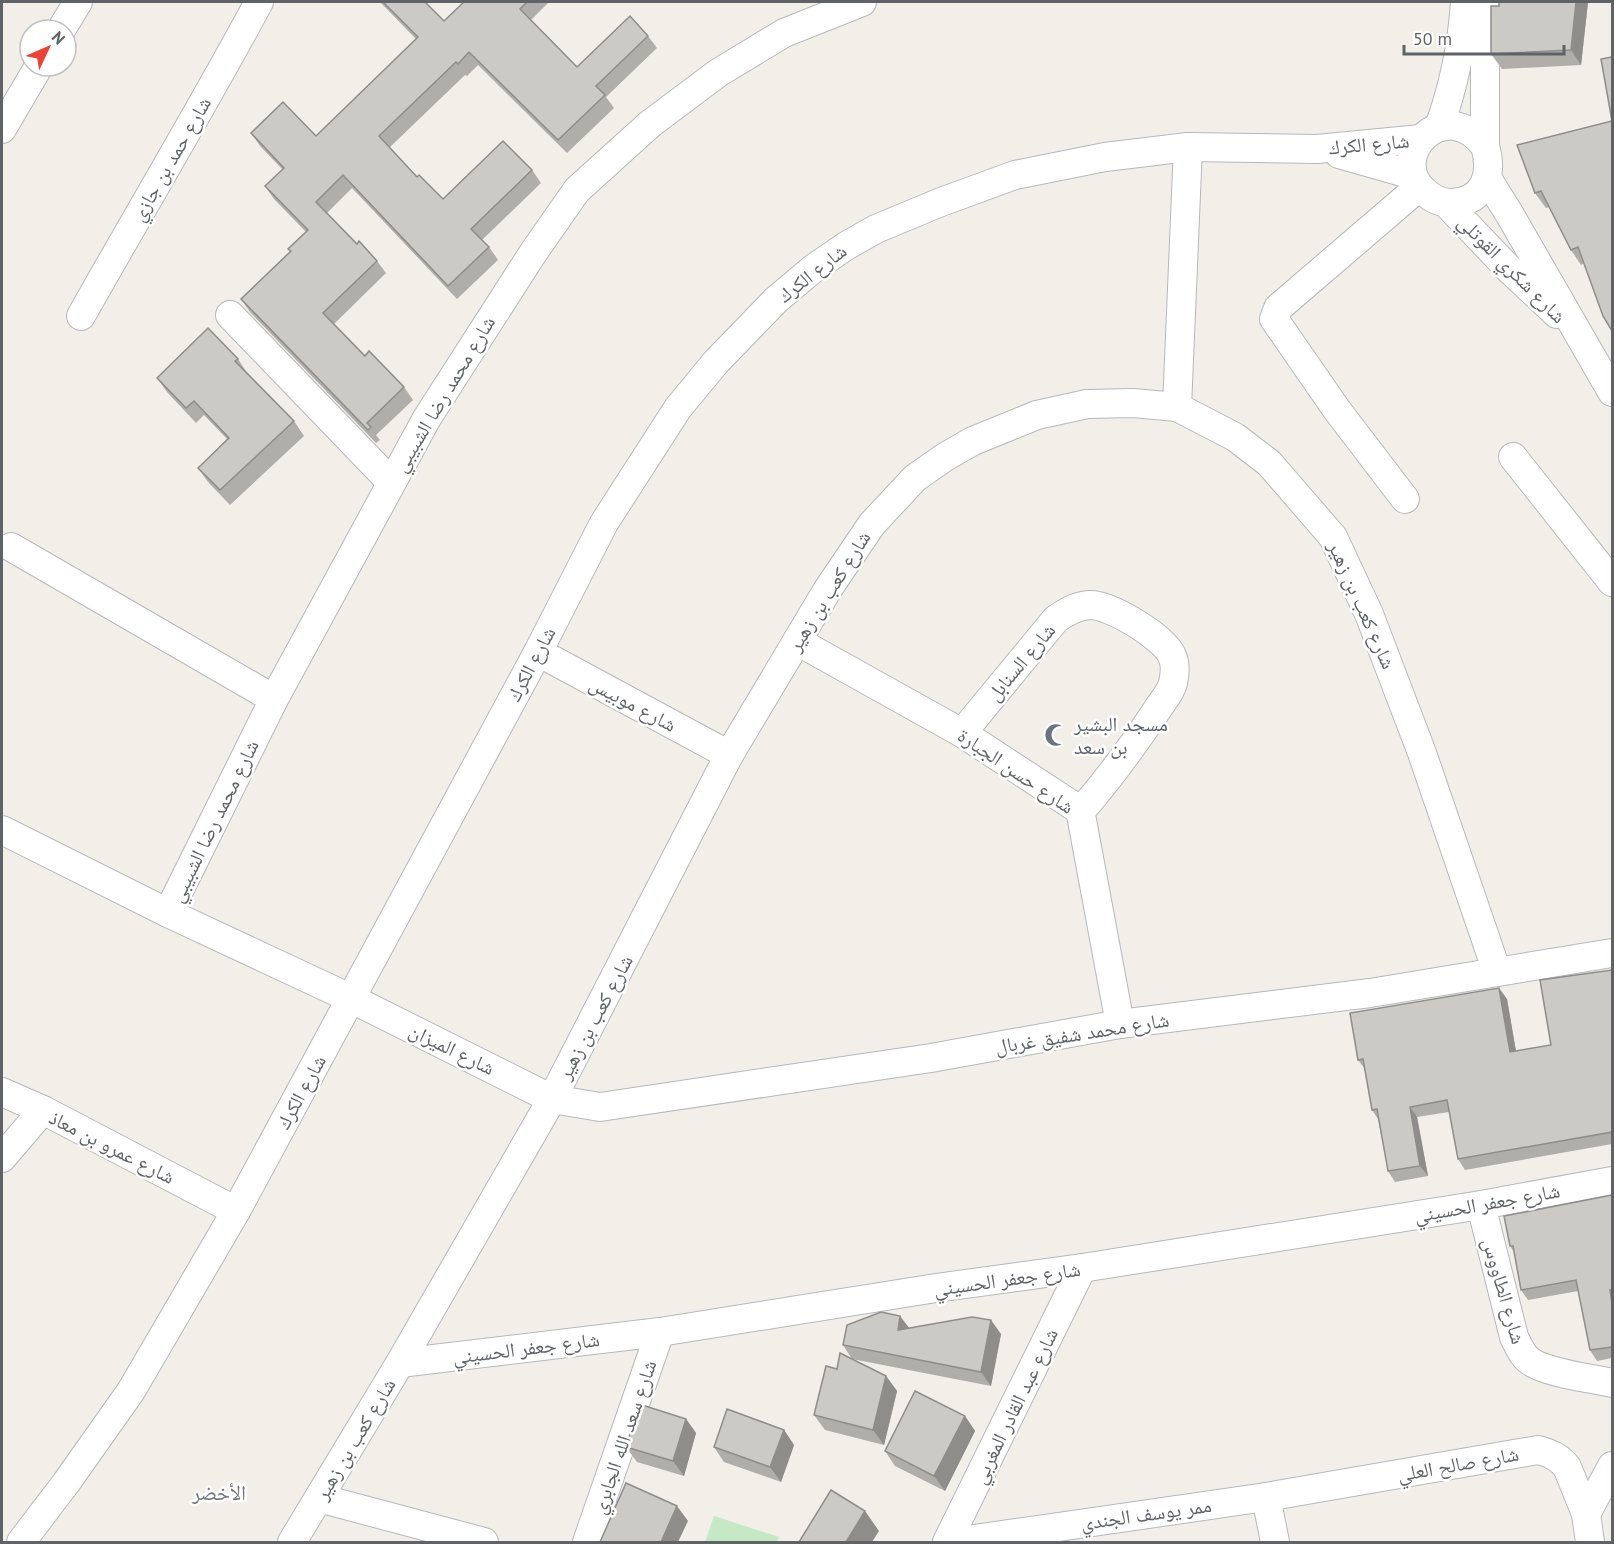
<svg xmlns="http://www.w3.org/2000/svg" width="1614" height="1544" font-family="'PT Sans','Noto Naskh Arabic',sans-serif">
	<style>
		.green { fill: #c5e8c5 }
		.lines { fill: none; stroke-linecap: round; stroke-linejoin: round }
		.minor-casing { stroke: #b5b8bc; stroke-width: 30 }
		.minor { stroke: #fff; stroke-width: 28 }
		.wall { fill: #afaea9 }
		.shaded-wall { fill: #8f8d8a }
		.building { fill: #cccac5; stroke: #8f8d8a; stroke-width: 1.5 }
		.labels { text-anchor: middle; stroke-width: 5; stroke-linejoin: round; paint-order: stroke }
		.street-label { font-size: 20px; fill: #5f6368; stroke: #fff }
		.worship-label { font-size: 20px; fill: #5b616d; stroke: #fff; text-anchor: start }
		.neighbourhood-label { font-size: 21px; fill: #70757a; stroke: #fff }
	</style>
	<rect width="100%" height="100%" fill="#f1efe8"/>
	<polygon class="green" points="714,1516 779,1537 777,1542 705,1542"/>
	<g class="lines">
		<g class="minor-casing">
			<g id="minor">
				<polyline points="61,30 78,2"/>
				<path d="M1439,127C1454,86 1462,46 1465,2"/>
				<polyline points="2,129 39,66"/>
				<path d="M1485,146C1444,93 1386,157 1424,191C1432,199 1441,203 1452,203C1486,201 1493,173 1485,146V2"/>
				<polyline points="1339,154 1413,175"/>
				<polyline points="1487,178 1510,215 1612,392"/>
				<polyline points="1446,203 1509,269 1557,314"/>
				<polyline points="230,315 391,482"/>
				<path d="M81,316C140,211 202,108 259,2"/>
				<polyline points="1177,407 1188,147"/>
				<polyline points="1513,457 1612,582"/>
				<polyline points="1405,499 1337,410 1274,319 1278,308 1419,187"/>
				<polyline points="11,547 274,699"/>
				<polyline points="797,641 962,733 1078,809 1081,815 1120,1024"/>
				<polyline points="538,652 729,755"/>
				<path d="M962,733L1056,619C1066,612 1076,606 1089,605C1110,604 1164,637 1172,656C1176,664 1175,674 1173,683C1171,692 1162,702 1157,710C1133,746 1108,780 1080,812"/>
				<polyline points="2,830 168,913 352,999 552,1099 600,1107 931,1058 1120,1024 1370,993 1612,953"/>
				<polyline points="168,913 274,699 427,418 533,253 577,190 650,124 718,73 784,33 862,2"/>
				<polyline points="2,1092 43,1110"/>
				<polyline points="2,1158 43,1110 236,1211"/>
				<path d="M1481,1205L1514,1337C1519,1347 1523,1358 1533,1363C1552,1374 1591,1378 1612,1383"/>
				<polyline points="400,1363 660,1332 936,1288 1082,1268 1481,1205 1612,1181"/>
				<polyline points="1266,1497 1275,1542"/>
				<polyline points="319,1498 484,1542"/>
				<polyline points="1586,1514 1612,1466"/>
				<polyline points="21,1542 66,1483 131,1391 236,1211 538,652 604,523 678,408 716,362 776,300 814,268 846,246 876,229 941,202 1015,175 1105,157 1188,147 1317,149 1421,139"/>
				<polyline points="292,1542 400,1363 552,1099 729,755 828,589 872,524 915,478 945,457 973,441 1037,415 1087,404 1133,403 1177,407 1235,437 1269,463 1333,537 1369,614 1422,753 1497,972"/>
				<polyline points="587,1542 660,1332"/>
				<polyline points="947,1542 1082,1268"/>
				<path d="M954,1542L1266,1497L1538,1450C1550,1453 1559,1457 1567,1467L1586,1514L1590,1542"/>
			</g>
		</g>
		<use href="#minor" class="minor"/>
	</g>
	<g class="wall">
		<polygon points="380,2 425,2 444,21 464,2 549,2 531,20 577,67 648,36 657,48 606,97 614,108 567,153 478,65 467,76 465,75 389,148 417,177 443,199 532,170 541,183 482,240 489,247 498,260 457,299 352,188 327,213 357,244 377,261 386,273 334,324 365,356 404,387 413,400 376,435 380,440 376,443 250,312 241,299 290,252 288,249 306,232 274,199 265,186 283,170 260,146 251,133 316,136 416,39"/>
		<polygon points="1499,2 1588,2 1581,65 1502,69 1491,54"/>
		<polygon points="1612,121 1612,331 1584,263 1581,265 1571,250 1549,207 1546,208 1535,193"/>
		<polygon points="238,359 247,373 294,421 304,436 230,505 208,482 198,468 227,439 204,415 196,423 167,392 157,378"/>
		<polygon points="1612,970 1612,1144 1465,1170 1458,1159 1449,1112 1417,1117 1428,1176 1395,1182 1388,1171 1378,1119 1372,1110 1365,1069 1358,1060 1507,999 1516,1052 1551,1045"/>
		<polygon points="1612,1195 1612,1358 1597,1361 1590,1350 1578,1291 1528,1300 1521,1290 1514,1252 1510,1246"/>
		<polygon points="909,1328 1001,1334 991,1386 852,1359 843,1345"/>
		<polygon points="837,1369 886,1376 897,1391 884,1445 825,1430 814,1415"/>
		<polygon points="965,1416 975,1431 945,1491 895,1466 885,1451"/>
		<polygon points="686,1419 696,1433 684,1476 637,1462 626,1447"/>
		<polygon points="784,1430 794,1445 781,1482 724,1462 714,1447"/>
	</g>
	<g class="shaded-wall">
		<polygon points="1576,2 1588,2 1581,65 1571,50"/>
		<polygon points="1499,988 1507,999 1518,1063 1510,1052"/>
		<polygon points="1410,1107 1417,1117 1428,1176 1420,1166"/>
		<polygon points="900,1316 910,1329 898,1330"/>
		<polygon points="991,1320 1001,1334 991,1386 981,1372"/>
		<polygon points="886,1376 897,1391 884,1445 873,1430"/>
		<polygon points="965,1416 975,1431 945,1491 934,1476"/>
		<polygon points="686,1419 696,1433 684,1476 673,1461"/>
		<polygon points="784,1430 794,1445 781,1482 770,1467"/>
		<polygon points="677,1506 688,1521 678,1542 661,1542"/>
		<polygon points="865,1511 879,1531 872,1542 846,1542"/>
	</g>
	<g class="building">
		<polygon points="383,2 425,2 444,21 464,2 527,2 520,9 577,67 630,16 648,36 596,86 605,95 558,140 469,52 458,64 456,62 379,136 417,177 419,175 443,199 503,141 532,170 471,229 489,247 448,286 343,175 316,202 357,244 359,241 377,261 323,313 365,356 369,351 404,387 367,423 371,427 368,430 241,299 291,251 288,249 308,230 265,186 284,168 251,133 283,102 316,136 418,37"/>
		<polygon points="1499,2 1576,2 1571,50 1491,54 1491,6 1499,6"/>
		<polygon points="1612,57 1612,331 1603,316 1578,247 1571,250 1541,191 1535,193 1517,145 1612,121 1601,59"/>
		<polygon points="208,328 238,359 235,361 294,421 220,490 198,468 229,438 194,401 186,408 157,378"/>
		<polygon points="1612,970 1612,1132 1458,1159 1447,1100 1410,1107 1420,1166 1388,1171 1377,1109 1372,1110 1363,1059 1358,1060 1350,1013 1499,988 1510,1052 1551,1045 1540,980"/>
		<polygon points="1612,1195 1612,1289 1610,1290 1612,1303 1612,1347 1590,1350 1576,1280 1521,1290 1513,1246 1510,1246 1504,1216"/>
		<polygon points="881,1312 900,1316 898,1330 972,1317 991,1320 981,1372 843,1345 847,1325"/>
		<polygon points="840,1353 886,1376 873,1430 814,1415 826,1366 837,1369"/>
		<polygon points="915,1391 965,1416 934,1476 885,1451"/>
		<polygon points="639,1404 686,1419 673,1461 626,1447"/>
		<polygon points="727,1409 784,1430 770,1467 714,1447"/>
		<polygon points="626,1483 677,1506 661,1542 600,1542"/>
		<polygon points="831,1490 865,1511 846,1542 799,1542"/>
	</g>
	<defs>
		<g id="mosque-bare" transform="scale(1.8)"><path d="M3.5-4.9A6 6 0 1 0 3.5 4.9A5 5 0 1 1 3.5-4.9Z" fill="#6b7280" stroke="#fff" stroke-width="2.5" paint-order="stroke"/></g>
	</defs>
	<g fill-rule="evenodd">
		<use href="#mosque-bare" x="1056" y="735"/>
	</g>
	<g class="labels">
		<g class="street-label">
			<text transform="translate(1369 144) rotate(-5)" y="7">شارع الكرك</text>
			<text transform="translate(171 159) rotate(-60)" y="7">شارع حمد بن جازي</text>
			<text transform="translate(1512 269) rotate(45)" y="7">شارع شكري القوتلي</text>
			<text transform="translate(812 273) rotate(-38)" y="7">شارع الكرك</text>
			<text transform="translate(444 394) rotate(-59)" y="7">شارع محمد رضا الشبيبي</text>
			<text transform="translate(829 591) rotate(-58)" y="7">شارع كعب بن زهير</text>
			<text transform="translate(1362 605) rotate(66)" y="7">شارع كعب بن زهير</text>
			<text transform="translate(1021 662) rotate(-50)" y="7">شارع السنابل</text>
			<text transform="translate(531 664) rotate(-62)" y="7">شارع الكرك</text>
			<text transform="translate(633 704) rotate(28)" y="7">شارع موبيس</text>
			<text transform="translate(1016 771) rotate(34)" y="7">شارع حسن الجبارة</text>
			<text transform="translate(214 821) rotate(-64)" y="7">شارع محمد رضا الشبيبي</text>
			<text transform="translate(595 1017) rotate(-62)" y="7">شارع كعب بن زهير</text>
			<text transform="translate(1082 1033) rotate(-9)" y="7">شارع محمد شفيق غربال</text>
			<text transform="translate(452 1049) rotate(26)" y="7">شارع الميزان</text>
			<text transform="translate(301 1092) rotate(-61)" y="7">شارع الكرك</text>
			<text transform="translate(112 1147) rotate(27)" y="7">شارع عمرو بن معاذ</text>
			<text transform="translate(1487 1203) rotate(-10)" y="7">شارع جعفر الحسيني</text>
			<text transform="translate(1007 1279) rotate(-8)" y="7">شارع جعفر الحسيني</text>
			<text transform="translate(1504 1291) rotate(74)" y="7">شارع الطاووس</text>
			<text transform="translate(526 1348) rotate(-7)" y="7">شارع جعفر الحسيني</text>
			<text transform="translate(1015 1406) rotate(-64)" y="7">شارع عبد القادر المغربي</text>
			<text transform="translate(624 1437) rotate(-71)" y="7">شارع سعد الله الجابري</text>
			<text transform="translate(355 1439) rotate(-59)" y="7">شارع كعب بن زهير</text>
			<text transform="translate(1458 1464) rotate(-10)" y="7">شارع صالح العلي</text>
			<text transform="translate(1146 1514) rotate(-8)" y="7">ممر يوسف الجندي</text>
		</g>
		<g class="worship-label">
			<text x="1074" y="731">مسجد البشير<tspan x="1074" dy="23">بن سعد</tspan></text>
		</g>
		<g class="neighbourhood-label">
			<text x="219" y="1500">الأخضر</text>
		</g>
	</g>
	<rect width="1614" height="1544" fill="none" stroke="#5f6368" stroke-width="6"/>
	<g transform="translate(48 48) rotate(46)"><circle r="28" fill="#ffffff" stroke="#bfc1c3" stroke-width="1.5"/>
	<path d="M0-4.5L10 22L0 15L-10 22Z" fill="#ea4335"/>
	<text y="-9" font-size="16" font-weight="bold" text-anchor="middle" fill="#5f6368">N</text>
	</g>
	<path d="M1404 45v9h160v-9" fill="none" stroke="#5f6368" stroke-width="3"/>
	<text x="1413" y="45" font-size="18" fill="#5f6368" stroke="#ffffff" stroke-width="4.5" paint-order="stroke">50 m</text>
</svg>
